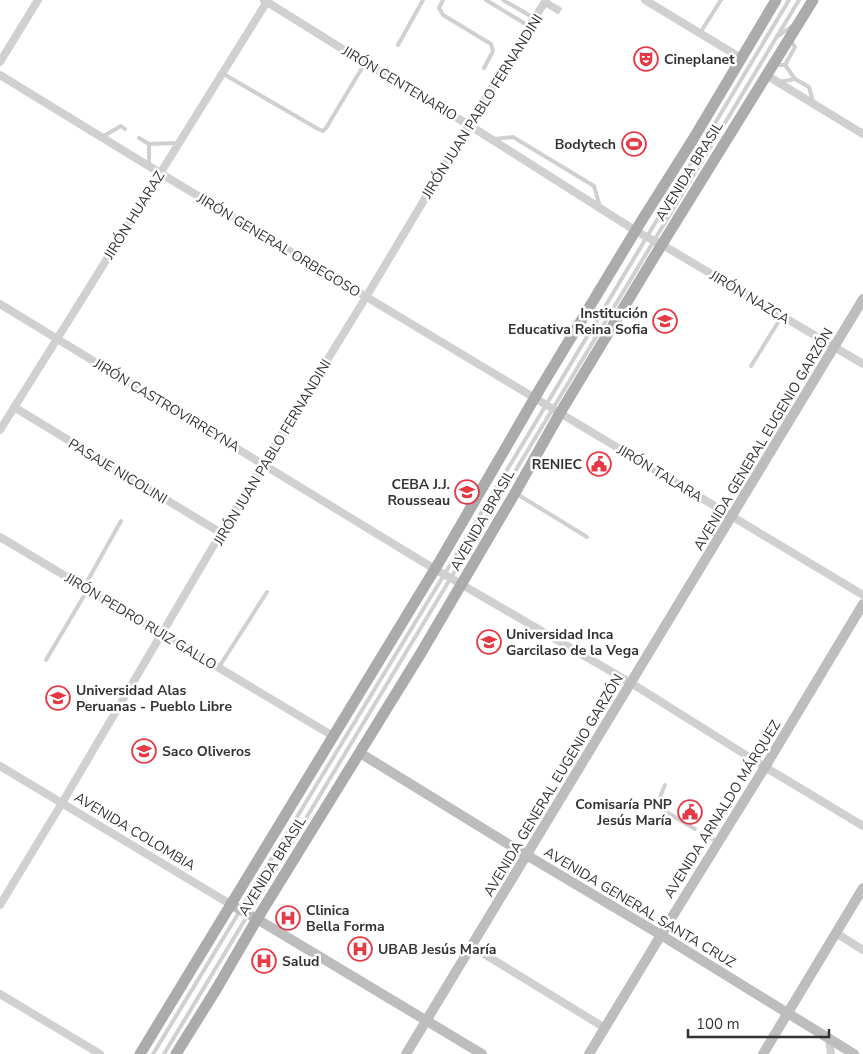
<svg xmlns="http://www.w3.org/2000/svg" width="863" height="1054" font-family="'Nunito Sans',sans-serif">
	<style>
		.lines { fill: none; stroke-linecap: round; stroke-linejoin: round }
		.lane { stroke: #d0d0d0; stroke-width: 4 }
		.street { stroke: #d0d0d0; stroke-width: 8 }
		.secondary { stroke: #bdbdbd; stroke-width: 10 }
		.primary { stroke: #ababab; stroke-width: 11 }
		.labels { text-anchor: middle; stroke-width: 5; stroke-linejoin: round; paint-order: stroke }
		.poi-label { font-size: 14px; font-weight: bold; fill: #333; stroke: #fff; text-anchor: start }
		.street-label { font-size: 14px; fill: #333; stroke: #fff }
	</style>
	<rect width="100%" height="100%" fill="#fff"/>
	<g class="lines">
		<g class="lane">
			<polyline points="443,0 439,8 443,15 491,44 493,51 484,68"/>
			<polyline points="486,0 529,26"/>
			<polyline points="503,0 534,18"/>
			<polyline points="546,1 560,9"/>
			<polyline points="545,4 558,12"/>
			<polyline points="700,33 721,0"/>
			<polyline points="777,37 792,26"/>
			<polyline points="398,45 423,0"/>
			<polyline points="774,65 785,65 795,47 791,41"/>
			<polyline points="785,65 795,79"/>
			<polyline points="222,73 318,129 323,131 326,128 365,63"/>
			<polyline points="779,82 795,79 809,87 813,102"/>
			<polyline points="102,137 121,126 125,129"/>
			<polyline points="139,138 149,144 149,167"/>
			<polyline points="494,139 513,137 594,186 600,207"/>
			<polyline points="149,144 178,143"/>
			<polyline points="751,366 782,316"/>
			<polyline points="517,494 587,537"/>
			<polyline points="84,587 121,521"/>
			<polyline points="46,660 88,589"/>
			<polyline points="219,667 267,592"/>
			<polyline points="665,785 657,804 658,807 695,829"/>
			<polyline points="702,833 718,842"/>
			<polyline points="153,1054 444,575 789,0"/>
			<polyline points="164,1054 799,0"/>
		</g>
		<g class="street">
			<polyline points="264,0 365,63 469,125 636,231 671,250 863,364"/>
			<polyline points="645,0 741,58"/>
			<polyline points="0,62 38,0"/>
			<polyline points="0,75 160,173 863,595"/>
			<polyline points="766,75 863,134"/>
			<polyline points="0,304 423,562 631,683 765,767 863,826"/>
			<polyline points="14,407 221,533"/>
			<path d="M0,430C90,287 179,143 268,0"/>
			<polyline points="0,537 333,736"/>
			<polyline points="0,766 230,904"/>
			<polyline points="0,905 62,803 221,533 366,297 478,110 546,0"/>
			<polyline points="836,933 863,950"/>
			<polyline points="471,946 605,1028"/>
			<polyline points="0,994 100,1054"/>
			<polyline points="829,1039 831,1054"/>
		</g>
		<g class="secondary">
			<polyline points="360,753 513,847 661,935 854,1054"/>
			<polyline points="230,904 257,919 482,1054"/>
			<polyline points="406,1054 863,299"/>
			<polyline points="589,1054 661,935 765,767 863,604"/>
			<polyline points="763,1054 863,888"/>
		</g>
		<g class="primary">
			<polyline points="140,1054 441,559 541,387 642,220 692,141 776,0"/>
			<polyline points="176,1054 217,988 257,919 421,653 515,493 560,413 656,254 813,0"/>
		</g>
	</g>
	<defs>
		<g id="theatre-ring" transform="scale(1.25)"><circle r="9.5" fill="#fff" stroke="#e63946" stroke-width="1.5"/><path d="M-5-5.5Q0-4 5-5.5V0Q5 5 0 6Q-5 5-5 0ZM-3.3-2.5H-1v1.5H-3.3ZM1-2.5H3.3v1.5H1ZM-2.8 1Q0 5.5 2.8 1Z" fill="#e63946"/></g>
		<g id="stadium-ring" transform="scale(1.25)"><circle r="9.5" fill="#fff" stroke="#e63946" stroke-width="1.5"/><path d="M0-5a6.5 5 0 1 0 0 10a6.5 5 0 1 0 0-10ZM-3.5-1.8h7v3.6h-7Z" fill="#e63946"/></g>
		<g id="school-ring" transform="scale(1.25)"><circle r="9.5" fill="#fff" stroke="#e63946" stroke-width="1.5"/><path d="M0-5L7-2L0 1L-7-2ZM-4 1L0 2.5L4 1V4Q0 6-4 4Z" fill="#e63946"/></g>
		<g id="civic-ring" transform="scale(1.25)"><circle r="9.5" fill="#fff" stroke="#e63946" stroke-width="1.5"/><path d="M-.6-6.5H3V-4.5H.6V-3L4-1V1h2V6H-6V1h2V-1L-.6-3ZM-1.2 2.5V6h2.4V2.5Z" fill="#e63946"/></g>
		<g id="university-ring" transform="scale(1.25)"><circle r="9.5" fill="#fff" stroke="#e63946" stroke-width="1.5"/><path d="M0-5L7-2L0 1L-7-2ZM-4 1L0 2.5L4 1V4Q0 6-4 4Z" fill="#e63946"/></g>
		<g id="hospital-ring" transform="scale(1.25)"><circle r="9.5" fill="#fff" stroke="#e63946" stroke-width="1.5"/><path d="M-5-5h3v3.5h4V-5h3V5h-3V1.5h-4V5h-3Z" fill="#e63946"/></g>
	</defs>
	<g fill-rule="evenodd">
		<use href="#theatre-ring" x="646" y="59"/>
		<use href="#stadium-ring" x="634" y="144"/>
		<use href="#school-ring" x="665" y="321"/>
		<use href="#civic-ring" x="599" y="464"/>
		<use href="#school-ring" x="467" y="492"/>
		<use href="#university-ring" x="489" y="642"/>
		<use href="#university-ring" x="58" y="698"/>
		<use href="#school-ring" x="144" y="751"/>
		<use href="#civic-ring" x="690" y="812"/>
		<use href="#hospital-ring" x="288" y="918"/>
		<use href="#hospital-ring" x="360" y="949"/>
		<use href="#hospital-ring" x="264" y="961"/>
	</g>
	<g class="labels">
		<g class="poi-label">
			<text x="664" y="64">Cineplanet</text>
			<text x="616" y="149" text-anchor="end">Bodytech</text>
			<text x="648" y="318" text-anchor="end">Institución<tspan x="648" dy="16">Educativa Reina Sofia</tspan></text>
			<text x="582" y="469" text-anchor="end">RENIEC</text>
			<text x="450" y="489" text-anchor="end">CEBA J.J.<tspan x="450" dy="16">Rousseau</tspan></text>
			<text x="506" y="639">Universidad Inca<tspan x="506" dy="16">Garcilaso de la Vega</tspan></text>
			<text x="76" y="695">Universidad Alas<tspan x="76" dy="16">Peruanas - Pueblo Libre</tspan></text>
			<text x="162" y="756">Saco Oliveros</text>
			<text x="672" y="809" text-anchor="end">Comisaría PNP<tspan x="672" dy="16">Jesús María</tspan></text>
			<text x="306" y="915">Clinica<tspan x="306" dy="16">Bella Forma</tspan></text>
			<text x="378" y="954">UBAB Jesús María</text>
			<text x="282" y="966">Salud</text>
		</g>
		<g class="street-label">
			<text transform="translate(400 83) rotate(31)" y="5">JIRÓN CENTENARIO</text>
			<text transform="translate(482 106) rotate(-58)" y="5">JIRÓN JUAN PABLO FERNANDINI</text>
			<text transform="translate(689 171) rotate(-58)" y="5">AVENIDA BRASIL</text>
			<text transform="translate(134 215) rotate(-58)" y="5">JIRÓN HUARAZ</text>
			<text transform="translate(279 245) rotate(31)" y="5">JIRÓN GENERAL ORBEGOSO</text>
			<text transform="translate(750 297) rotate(31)" y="5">JIRÓN NAZCA</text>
			<text transform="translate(167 405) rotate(31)" y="5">JIRÓN CASTROVIRREYNA</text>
			<text transform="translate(763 439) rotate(-59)" y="5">AVENIDA GENERAL EUGENIO GARZÓN</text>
			<text transform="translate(272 452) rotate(-59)" y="5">JIRÓN JUAN PABLO FERNANDINI</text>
			<text transform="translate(118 471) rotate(31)" y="5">PASAJE NICOLINI</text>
			<text transform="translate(660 473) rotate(31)" y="5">JIRÓN TALARA</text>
			<text transform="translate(482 520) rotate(-60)" y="5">AVENIDA BRASIL</text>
			<text transform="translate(141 621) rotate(31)" y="5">JIRÓN PEDRO RUIZ GALLO</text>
			<text transform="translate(553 785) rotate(-59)" y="5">AVENIDA GENERAL EUGENIO GARZÓN</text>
			<text transform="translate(722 809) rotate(-58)" y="5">AVENIDA ARNALDO MÁRQUEZ</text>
			<text transform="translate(135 831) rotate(31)" y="5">AVENIDA COLOMBIA</text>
			<text transform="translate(272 866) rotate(-58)" y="5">AVENIDA BRASIL</text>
			<text transform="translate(640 907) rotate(31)" y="5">AVENIDA GENERAL SANTA CRUZ</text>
		</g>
	</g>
	<path d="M688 1029v8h141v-8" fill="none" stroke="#333333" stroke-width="2.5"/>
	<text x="696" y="1029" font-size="15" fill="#333333" stroke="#ffffff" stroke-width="4" paint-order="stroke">100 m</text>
</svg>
